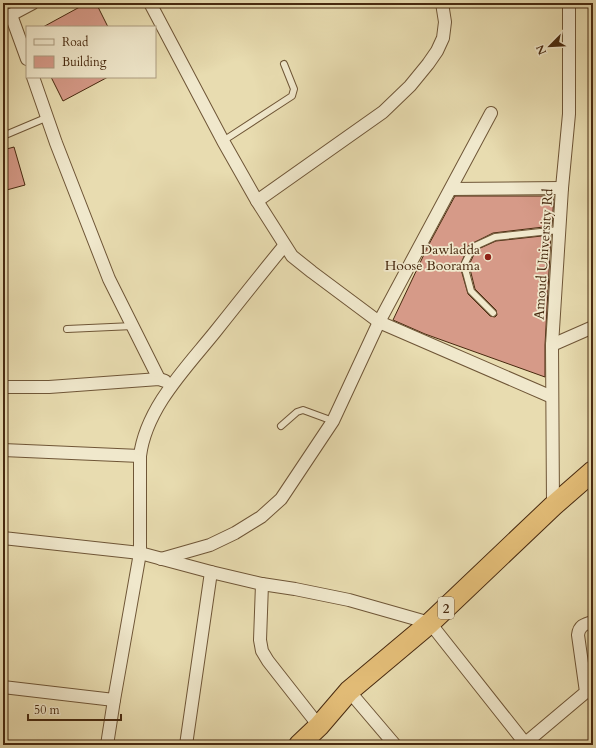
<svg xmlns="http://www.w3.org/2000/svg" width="596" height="748" font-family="Cardo,serif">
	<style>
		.building { fill: #d69a88; stroke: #47290f }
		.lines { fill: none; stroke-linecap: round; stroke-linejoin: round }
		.service-casing { stroke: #6f5637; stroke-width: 8 }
		.minor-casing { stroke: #6f5637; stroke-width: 14 }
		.trunk-casing { stroke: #47290f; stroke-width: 22 }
		.service { stroke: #f0e8cc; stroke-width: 6 }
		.minor { stroke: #f0e8cc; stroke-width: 12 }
		.trunk { stroke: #e4be78; stroke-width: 20 }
		.poi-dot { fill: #8f2418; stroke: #f0e8cc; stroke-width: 1.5 }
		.labels { text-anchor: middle; stroke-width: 3.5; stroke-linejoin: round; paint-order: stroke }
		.shield { fill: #f0e8cc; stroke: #7a6248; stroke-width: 1 }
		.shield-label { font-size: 13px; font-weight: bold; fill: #47290f }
		.poi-label { font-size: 14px; fill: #47290f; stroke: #f0e8cc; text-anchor: end }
		.street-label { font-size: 14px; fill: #47290f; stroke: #f0e8cc }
	</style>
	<rect width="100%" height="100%" fill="#e8dcb0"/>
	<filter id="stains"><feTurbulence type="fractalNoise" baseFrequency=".005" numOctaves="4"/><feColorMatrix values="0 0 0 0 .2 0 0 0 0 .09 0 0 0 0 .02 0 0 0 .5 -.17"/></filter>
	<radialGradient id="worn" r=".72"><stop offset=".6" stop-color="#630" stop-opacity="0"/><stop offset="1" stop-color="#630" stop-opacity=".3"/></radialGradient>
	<g class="building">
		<polygon points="87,3 96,3 108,27 43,27"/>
		<polygon points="51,77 108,77 63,101"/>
		<polygon points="14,147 25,185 3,191 3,150"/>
		<polygon points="455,196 554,196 552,226 493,233 469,245 460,266 468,294 490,316 495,317 497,315 496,310 475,289 469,265 476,250 496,241 551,235 545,345 545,377 425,334 393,320 428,246"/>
	</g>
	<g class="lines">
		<g class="service-casing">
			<g id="service">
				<polyline points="3,136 48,117"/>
				<polyline points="223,141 292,96 294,89 284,64"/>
				<polyline points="493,313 471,291 464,265 473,247 495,237 559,230"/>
				<polyline points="67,329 133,326"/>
				<polyline points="281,426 297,412 303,410 333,421"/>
			</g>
		</g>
		<g class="minor-casing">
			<g id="minor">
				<polyline points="150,3 223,141 257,201 292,256 312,272 379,322 552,397"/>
				<polyline points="11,15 27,59"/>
				<polyline points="3,19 33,3"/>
				<polyline points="33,77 56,143 109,279 159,379"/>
				<polyline points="451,189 562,188"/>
				<polyline points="257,201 383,112 410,86 428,64 437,51 443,38 445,22 442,3"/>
				<polyline points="552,345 593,327"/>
				<polyline points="3,387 49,387 159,379 165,381"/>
				<polyline points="3,450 140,456"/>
				<polyline points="553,506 552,345 562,188 569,114 569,3"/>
				<polyline points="3,538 140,553 211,572 262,584 295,589 349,600 430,623 525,743"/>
				<polyline points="161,559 210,545 235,533 261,517 281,499 333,421 379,322 491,113"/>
				<polyline points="262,584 260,640 262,651 268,661 319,726"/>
				<polyline points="3,687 114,700"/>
				<polyline points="349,691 395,745"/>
				<path d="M107,745L114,700L140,553V456C146,408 186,368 215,332C238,303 261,274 284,246"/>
				<polyline points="186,745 211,572"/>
				<path d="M523,745L586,692L578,635C579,626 584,624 593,622"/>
			</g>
		</g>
		<g class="trunk-casing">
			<polyline id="trunk" points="299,745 319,726 349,691 430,623 553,506 593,471"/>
		</g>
		<use href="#service" class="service"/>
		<use href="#minor" class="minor"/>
		<use href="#trunk" class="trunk"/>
	</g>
	<circle class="poi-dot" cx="488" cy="257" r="4"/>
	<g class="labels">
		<rect class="shield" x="438" y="597" width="16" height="22" rx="3"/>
		<g class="shield-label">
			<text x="446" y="613">2</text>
		</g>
		<g class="poi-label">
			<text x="480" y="254">Dawladda<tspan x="480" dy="16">Hoose Boorama</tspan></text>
		</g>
		<g class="street-label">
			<text transform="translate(543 254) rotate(-86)" y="5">Amoud University Rd</text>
		</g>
	</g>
	<rect width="596" height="748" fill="none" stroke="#e8dcb0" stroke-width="16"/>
	<rect x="4" y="4" width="588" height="740" fill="none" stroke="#47290f" stroke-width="2"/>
	<rect x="8" y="8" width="580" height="732" fill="none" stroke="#47290f"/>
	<rect x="26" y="26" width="130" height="52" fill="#f0e8cc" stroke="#ac9c80"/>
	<rect x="34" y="39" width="20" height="6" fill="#f0e8cc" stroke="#ac9c80"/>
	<text x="62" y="46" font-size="12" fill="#47290f">Road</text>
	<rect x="34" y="56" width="20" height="12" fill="#d69a88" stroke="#ac9c80"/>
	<text x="62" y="66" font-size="12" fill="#47290f">Building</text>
	<g transform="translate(550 46) rotate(246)" stroke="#f0e8cc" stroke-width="3" paint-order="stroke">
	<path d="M0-3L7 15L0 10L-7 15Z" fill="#47290f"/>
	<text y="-6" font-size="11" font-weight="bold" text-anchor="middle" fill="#47290f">N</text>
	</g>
	<path d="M28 714v6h93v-6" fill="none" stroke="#47290f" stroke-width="2"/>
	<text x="34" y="714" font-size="12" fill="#47290f" stroke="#f0e8cc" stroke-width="3" paint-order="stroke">50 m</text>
	<rect width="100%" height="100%" filter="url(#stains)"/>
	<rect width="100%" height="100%" fill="url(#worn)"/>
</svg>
